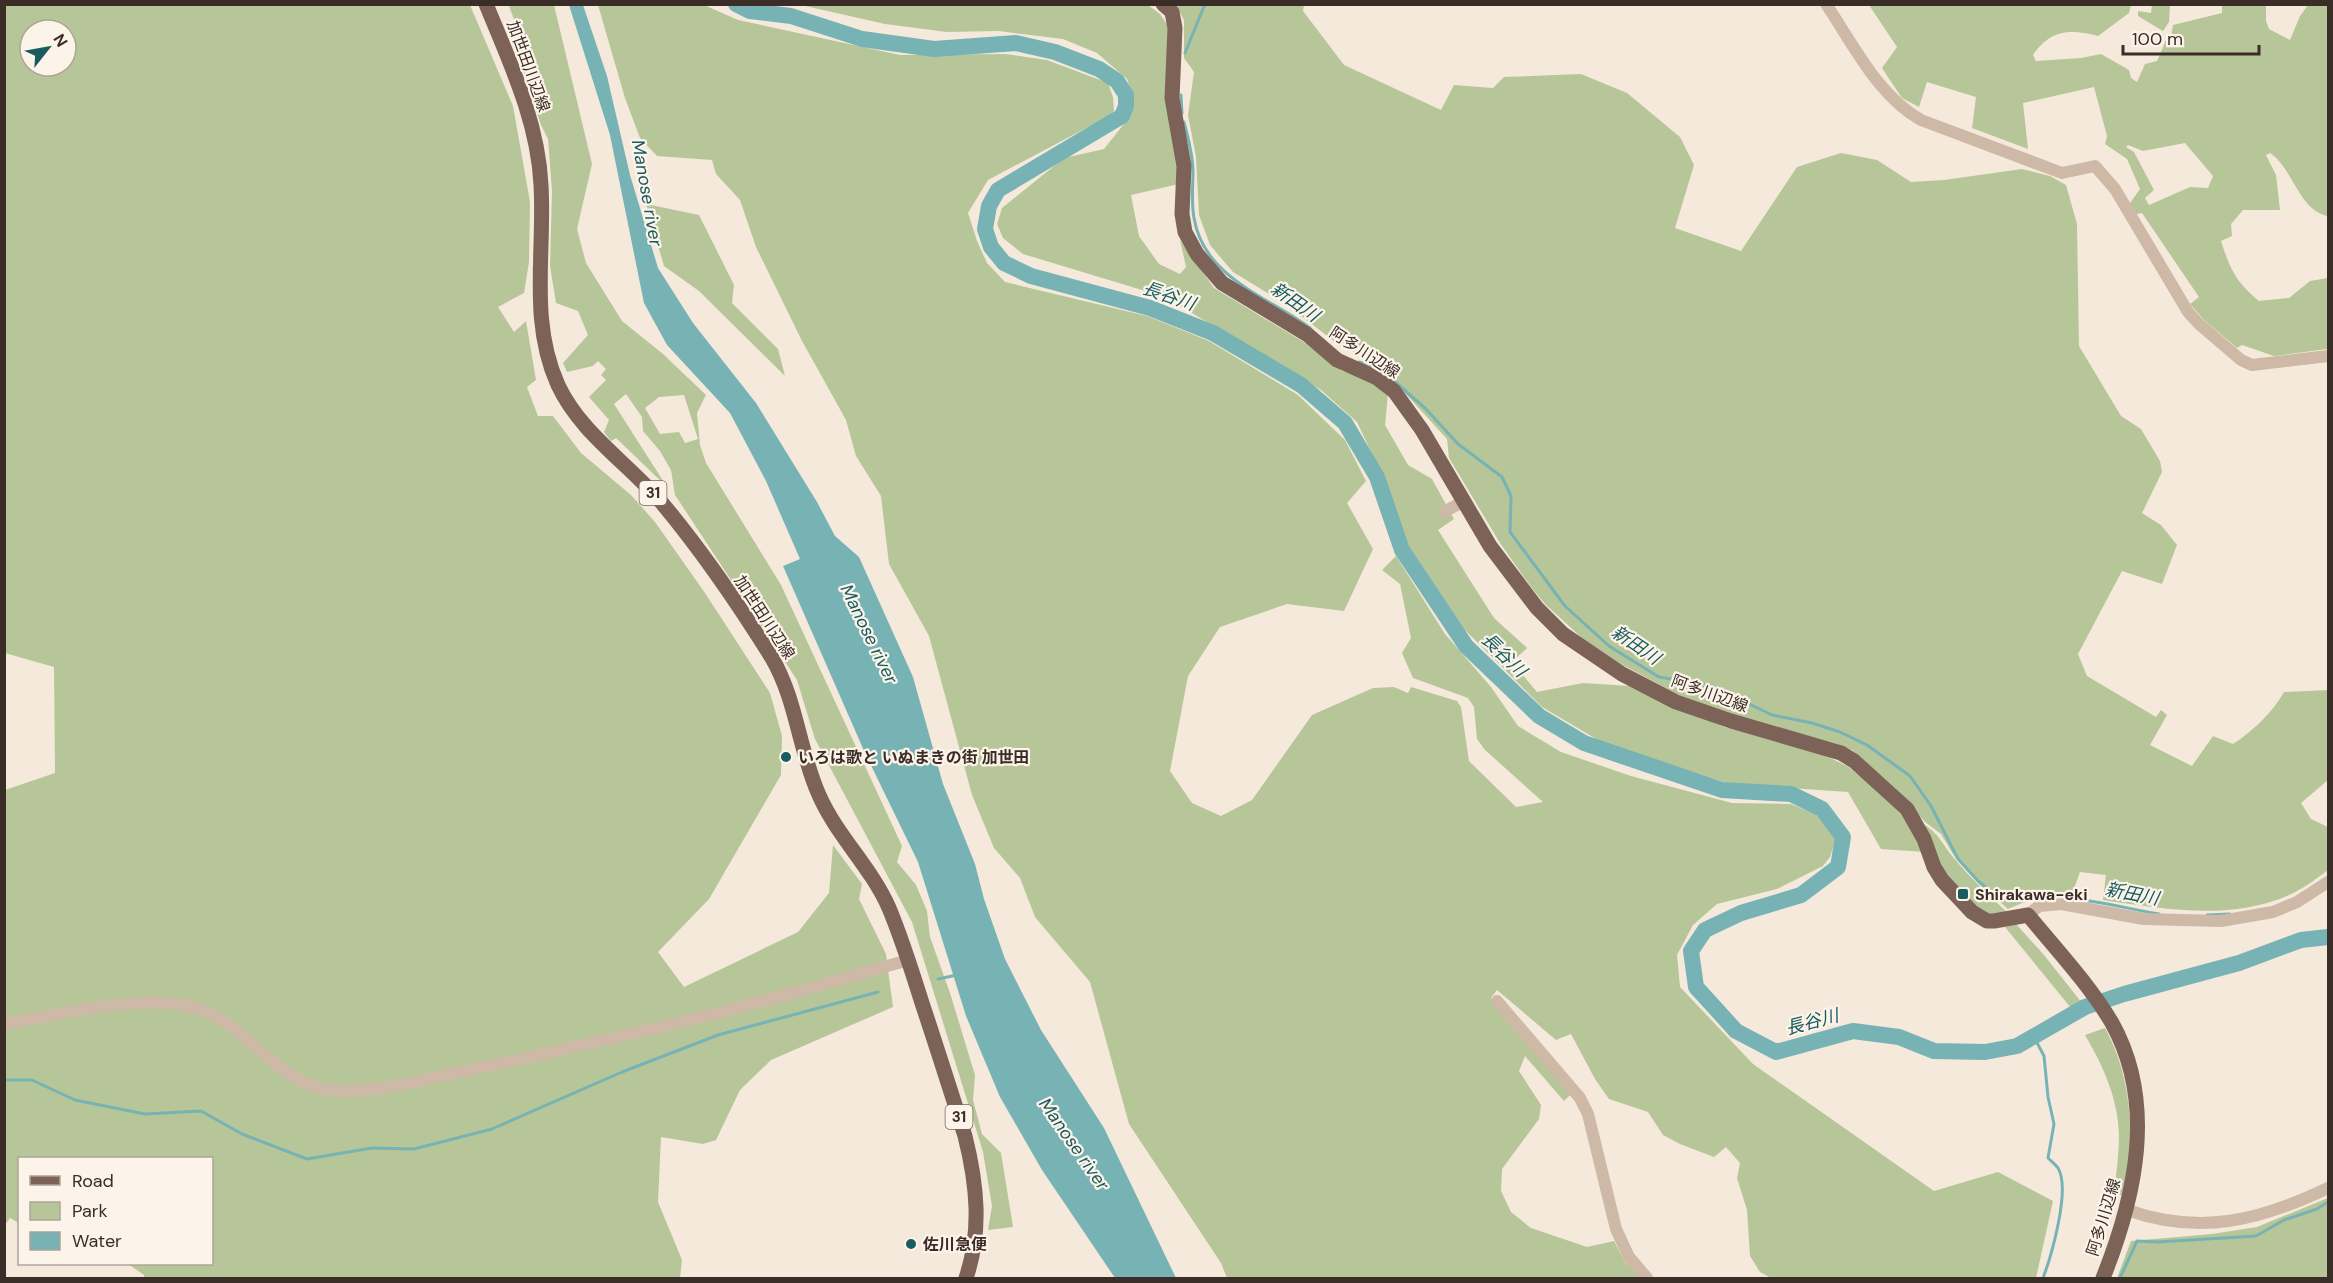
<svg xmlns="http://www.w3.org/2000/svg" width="2333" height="1283" font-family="'DM Sans','Noto Sans JP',sans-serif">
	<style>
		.green { fill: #b7c699; fill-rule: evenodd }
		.water { fill: #77b3b5 }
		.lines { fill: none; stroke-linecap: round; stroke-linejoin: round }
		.stream { stroke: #77b3b5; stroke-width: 3 }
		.river { stroke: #77b3b5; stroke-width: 16 }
		.minor { stroke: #ceb8a6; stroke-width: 12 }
		.major { stroke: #7d6357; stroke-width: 15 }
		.poi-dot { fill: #185c60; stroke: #fcf3e9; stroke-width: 2 }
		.labels { text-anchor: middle; stroke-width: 4.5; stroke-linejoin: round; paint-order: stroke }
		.shield { fill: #fcf3e9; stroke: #746861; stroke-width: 1.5 }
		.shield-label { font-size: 15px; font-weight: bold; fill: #3a2d27 }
		.street-label { font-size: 16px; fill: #3a2d27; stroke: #fcf3e9 }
		.poi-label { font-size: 16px; font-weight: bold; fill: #3a2d27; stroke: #fcf3e9; text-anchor: start }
		.water-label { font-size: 18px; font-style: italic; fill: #185c60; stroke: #fcf3e9 }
	</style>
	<rect width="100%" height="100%" fill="#f5e9db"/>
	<g class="green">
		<path d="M5,5H470L513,106L530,202L529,262L524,293L498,307L514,332L526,321L536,380L527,387L538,416H553L581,453L631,495L655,522L705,593L770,693L782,736L781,775L709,899L658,952L684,987L798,932L829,893L833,845L862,884L859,899L886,954L893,1007L771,1060L740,1090L716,1140L703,1144L661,1137L658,1202L682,1260L680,1278H144V1275L128,1264H212V1158H20L19,1223L10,1218L5,1225V790L55,773L54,667L5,653ZM30,30H66V66H30Z"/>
		<path d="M506,5H554L592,164L577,229L586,263L622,321L663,354L706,395L697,413L700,445L706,463L781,585L902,846L897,862L916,885L927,911L930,937L950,993L975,1075L973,1100L982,1134L1001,1153L1013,1227L988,1230L992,1206L983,1152L912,922L815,739L797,680L675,495L671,470L660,451L643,431L642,417L626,394L614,404L667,487L616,438L611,441L604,432L609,420L589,397L606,380L601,375L606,369L598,361L593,366L567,372L563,363L588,335L578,311L556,303L550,266L552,191L548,139L541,125L518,55V30L509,6ZM684,395L698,439L685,443L679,432L660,434L645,408L659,397Z"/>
		<polygon points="598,5 704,5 738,20 900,55 1005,54 1047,60 1108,83 1113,97 1114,111 1107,117 988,180 968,213 977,241 987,263 1005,282 1147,316 1209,341 1298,395 1345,440 1366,481 1347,503 1373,549 1344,611 1287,604 1220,627 1188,676 1170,771 1192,803 1221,816 1252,800 1312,715 1373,688 1394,687 1408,693 1411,687 1457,701 1461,707 1469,761 1516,807 1543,802 1485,750 1477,739 1474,707 1468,698 1413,678 1402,653 1411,638 1400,584 1382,570 1396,556 1445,634 1491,687 1518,726 1561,752 1631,776 1732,803 1791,804 1815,814 1828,826 1836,838 1830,857 1823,866 1777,889 1717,904 1693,925 1677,955 1680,987 1753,1064 1934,1191 1998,1172 2053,1201 2036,1278 1771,1278 1760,1272 1750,1256 1747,1210 1737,1178 1740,1163 1726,1147 1714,1157 1680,1144 1663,1135 1648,1112 1609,1099 1595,1079 1571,1034 1556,1040 1497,990 1491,998 1500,1013 1571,1094 1564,1101 1525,1056 1519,1071 1541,1105 1539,1119 1502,1169 1501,1191 1511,1212 1531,1228 1587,1247 1614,1241 1625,1262 1641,1278 1227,1278 1221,1263 1129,1124 1090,982 1035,917 1020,878 994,848 972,795 929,636 889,564 881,496 856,456 846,420 802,341 756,247 740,200 716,174 712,160 657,156 640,138 625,98"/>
		<polygon points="801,5 1148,5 1160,14 1170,29 1179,184 1131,195 1139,236 1159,264 1180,274 1186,267 1180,240 1214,288 1307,344 1342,371 1361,376 1388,394 1385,425 1408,465 1432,479 1454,519 1438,530 1494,618 1527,648 1512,662 1537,692 1583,683 1629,686 1724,727 1824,755 1847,766 1883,794 1910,821 1925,852 1881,849 1848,792 1730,784 1603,743 1542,707 1464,629 1411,552 1383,477 1357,422 1321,390 1165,297 1023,254 1003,238 997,224 1002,208 1064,158 1104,149 1131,115 1134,100 1127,79 1097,53 1063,39 999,31 947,32 885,24"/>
		<path d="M1176,5H1304L1303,11L1344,65L1441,110L1454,85L1493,88L1504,77L1581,74L1627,93L1680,137L1694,165L1675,228L1741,251L1797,167L1841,153L1877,160L1911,182L1944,180L2022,169L2050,176L2066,185L2077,224L2079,346L2121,416L2141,429L2160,461L2162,472L2142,513L2161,525L2177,545L2162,584L2122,571L2078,654L2087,676L2156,717L2161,710L2167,715L2150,745L2192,766L2213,736L2233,744C2253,731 2272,713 2284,692L2328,690V780L2301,803L2311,819L2328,827V870C2316,879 2303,889 2289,895C2230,921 2165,909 2103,900L2106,875L2080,872L2071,897L2032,899L2008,909L1979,884L1953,854L1941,834L1925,822L1895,788L1852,750L1834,743L1742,720L1692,702L1621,664L1582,638L1545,604L1531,587L1500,543L1449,458L1447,439L1373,358L1343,348L1287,305L1233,272L1210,245L1199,215L1196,157L1188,115L1194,72L1184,58V20Z"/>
		<path d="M1869,5H2131L2129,13L2098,36C2070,29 2051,29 2033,55L2036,61L2081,58L2101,54L2129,70L2131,78L2137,82L2145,64L2157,61L2166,40L2171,37L2173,25L2222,13V5H2266V21L2269,29L2290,40L2300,16L2308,5H2328V216C2299,211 2293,168 2270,153L2266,155L2276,175L2280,210H2243L2231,224L2232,236L2221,241C2230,269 2236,282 2259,301L2289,298L2310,281L2328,278L2327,349L2274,356L2242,345L2237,348L2204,320L2190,304L2199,297L2142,213L2136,214L2130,203L2140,189L2127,159L2105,144L2107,136L2094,87L2023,103L2028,149L1972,128L1976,97L1927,82L1919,107L1902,98L1882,68L1897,47ZM2185,143L2213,176L2208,188L2190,187L2149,205L2145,198L2154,190L2134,152L2126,147L2128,145L2143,151Z"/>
		<polygon points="2152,5 2170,5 2169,22 2163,31 2138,16 2138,11 2151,13"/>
		<polygon points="646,204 699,215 734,285 732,303 778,349 785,376 699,291 664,266"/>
		<path d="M1925,825C1940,835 1942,844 1953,857C1970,878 1990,896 2010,915L1993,916L1980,912L1941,868Z"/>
		<polygon points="2016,924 2044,955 2082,1003 2071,1008 2005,927"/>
		<path d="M2105,1028C2133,1079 2135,1139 2123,1195H2114C2116,1175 2119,1154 2119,1135C2118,1098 2103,1066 2085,1035Z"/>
		<polygon points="2328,1198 2328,1278 2117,1278 2131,1241 2212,1234 2257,1227"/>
	</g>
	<polygon class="water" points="569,5 583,5 607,76 630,175 658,268 693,323 756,403 817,502 835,536 859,557 913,677 943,784 975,864 984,899 1005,959 1041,1030 1104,1128 1176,1278 1115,1278 1042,1170 1000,1097 966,1016 918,862 865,753 783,566 800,559 766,481 730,413 667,345 644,303 610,135"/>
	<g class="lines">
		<g class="stream">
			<polyline points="1185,53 1205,4"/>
			<polyline points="1181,95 1182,113"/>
			<path d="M1184,122C1188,138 1193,154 1193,172C1193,187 1191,202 1194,218C1204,278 1267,296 1310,328"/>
			<polyline points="1359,362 1379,368 1425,408 1458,444 1502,477 1511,496 1510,532 1565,606 1609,646 1659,677 1712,686 1772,715 1812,723 1840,732 1867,745 1910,776 1931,806 1958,859 1978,881 1998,897 2012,901 2040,900"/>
			<path d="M2068,899C2098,900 2128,909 2159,914"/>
			<polyline points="2207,915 2230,914"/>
			<polyline points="938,979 957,975"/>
			<path d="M2034,1037L2044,1056L2048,1097L2054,1124L2048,1158C2051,1161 2056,1165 2058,1168C2071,1189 2051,1257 2043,1278"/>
			<polyline points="4,1080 32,1080 75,1100 145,1114 201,1111 242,1134 307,1159 372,1148 414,1149 492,1129 622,1072 718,1035 878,992"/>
			<polyline points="2120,1278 2137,1241 2158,1242 2256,1236 2284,1220 2317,1209 2328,1202"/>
		</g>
		<polyline class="river" points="736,4 750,11 791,16 862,39 934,49 1016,43 1055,52 1099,69 1117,81 1126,95 1126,106 1122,116 998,190 989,206 985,229 991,247 1004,263 1031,276 1150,308 1213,333 1301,385 1345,423 1377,477 1402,550 1466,646 1539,716 1584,743 1722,790 1791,794 1822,809 1843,837 1838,867 1801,895 1741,913 1705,930 1691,951 1696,987 1736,1031 1776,1052 1853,1031 1899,1037 1934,1051 1985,1052 2017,1046 2085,1007 2124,994 2239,963 2301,940 2328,937"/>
		<g class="minor">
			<path d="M1826,4C1853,44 1878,96 1921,120L2062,173L2095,166L2115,189L2188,312L2199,324L2241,360L2252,365L2328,356"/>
			<polyline points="1444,512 1464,501"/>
			<polyline points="2028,915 2039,906 2061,904 2144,919 2221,921 2273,912 2297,902 2328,882"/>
			<polyline points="1497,1001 1580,1098 1588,1114 1616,1229 1629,1257 1647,1278"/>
			<path d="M4,1024C59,1015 160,987 211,1014C259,1039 283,1090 343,1091C370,1092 397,1086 423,1080C456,1073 488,1066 521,1059C581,1045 642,1032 702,1017C771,1000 840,979 909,960"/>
			<path d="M2127,1210C2201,1236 2261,1220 2328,1188"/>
		</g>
		<g class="major">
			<path d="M486,4C510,63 538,121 541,185C545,253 529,321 558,385C581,434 628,463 662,503C702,551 739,605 772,658C797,701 799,751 819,795C837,836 871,867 889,908C902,939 912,971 922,1003C937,1048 951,1092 965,1136C977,1184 982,1231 966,1278"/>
			<path d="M1163,4L1172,12L1175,28L1172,98L1184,166L1182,214L1185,232L1197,254L1222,283L1308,335L1337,360L1377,378L1394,391L1422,430L1490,546L1537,608L1563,634L1622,674L1676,702L1731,721L1841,753L1854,761L1907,809L1924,839L1934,867L1942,880L1972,912L1987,921H1994L2028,915C2056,949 2089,984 2112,1023C2157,1104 2135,1198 2103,1278"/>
		</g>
	</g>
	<g class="poi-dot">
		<circle cx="786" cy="757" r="6"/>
		<rect x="1957" y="888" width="12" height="12" rx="3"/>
		<circle cx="911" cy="1244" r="6"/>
	</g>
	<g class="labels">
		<g class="shield">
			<rect x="639.5" y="481" width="27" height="24" rx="4.5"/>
			<rect x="945.5" y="1105" width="27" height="24" rx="4.5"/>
		</g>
		<g class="shield-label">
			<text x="653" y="498">31</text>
			<text x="959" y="1122">31</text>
		</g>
		<g class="street-label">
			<text transform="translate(529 66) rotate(70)" y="6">加世田川辺線</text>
			<text transform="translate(1365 352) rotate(33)" y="6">阿多川辺線</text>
			<text transform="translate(765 617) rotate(57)" y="6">加世田川辺線</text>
			<text transform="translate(1710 693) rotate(20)" y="6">阿多川辺線</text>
			<text transform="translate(2103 1217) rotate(-73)" y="6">阿多川辺線</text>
		</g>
		<g class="poi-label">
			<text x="798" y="763">いろは歌と いぬまきの街 加世田</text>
			<text x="1975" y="900">Shirakawa-eki</text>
			<text x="923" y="1250">佐川急便</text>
		</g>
		<g class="water-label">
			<text transform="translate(647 193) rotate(80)" y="6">Manose river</text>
			<text transform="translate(1169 296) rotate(19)" y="6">長谷川</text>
			<text transform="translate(1295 302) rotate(35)" y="6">新田川</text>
			<text transform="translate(869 634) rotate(64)" y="6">Manose river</text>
			<text transform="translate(1636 645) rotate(34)" y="6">新田川</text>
			<text transform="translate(1504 655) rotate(44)" y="6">長谷川</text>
			<text transform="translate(2132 894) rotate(11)" y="6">新田川</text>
			<text transform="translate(1812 1022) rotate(-15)" y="6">長谷川</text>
			<text transform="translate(1074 1144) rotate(55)" y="6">Manose river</text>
		</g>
	</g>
	<rect width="2333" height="1283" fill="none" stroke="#3a2d27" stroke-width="12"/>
	<rect x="18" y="1157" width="195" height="108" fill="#fcf3e9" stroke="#aea49b" stroke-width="1.5"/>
	<rect x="30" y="1176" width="30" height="9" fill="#7d6357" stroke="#aea49b" stroke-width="1.5"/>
	<text x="72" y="1187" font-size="18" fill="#3a2d27">Road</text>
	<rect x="30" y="1202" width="30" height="18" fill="#b7c699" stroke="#aea49b" stroke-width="1.5"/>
	<text x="72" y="1217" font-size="18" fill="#3a2d27">Park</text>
	<rect x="30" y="1232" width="30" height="18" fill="#77b3b5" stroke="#aea49b" stroke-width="1.5"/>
	<text x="72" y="1247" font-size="18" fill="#3a2d27">Water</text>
	<g transform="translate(48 48) rotate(59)"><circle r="28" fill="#fcf3e9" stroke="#aea49b" stroke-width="1.5"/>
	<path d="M0-4.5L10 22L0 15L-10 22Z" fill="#185c60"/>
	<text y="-9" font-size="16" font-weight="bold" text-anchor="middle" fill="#3a2d27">N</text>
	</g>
	<path d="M2123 45v9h136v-9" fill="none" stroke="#3a2d27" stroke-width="3"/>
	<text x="2132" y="45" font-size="18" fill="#3a2d27" stroke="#fcf3e9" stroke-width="4.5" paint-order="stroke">100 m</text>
</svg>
